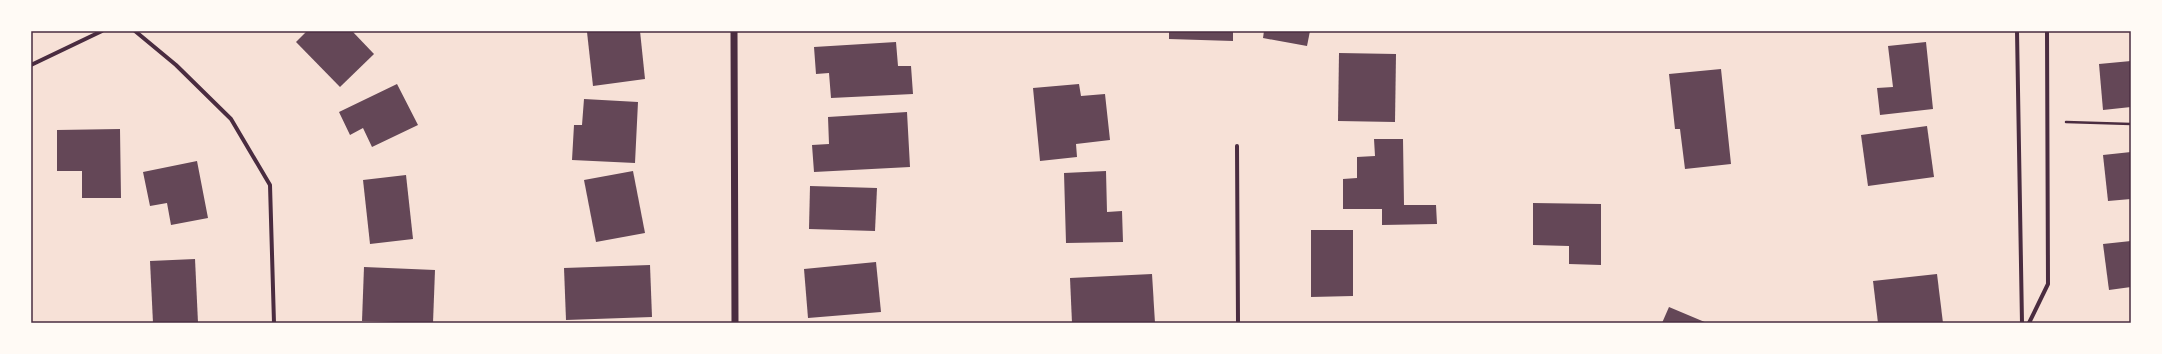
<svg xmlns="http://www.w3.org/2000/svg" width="2162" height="354" font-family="'Archivo Narrow',sans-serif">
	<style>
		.building { fill: #644757 }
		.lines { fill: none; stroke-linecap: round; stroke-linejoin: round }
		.path { stroke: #4a2c40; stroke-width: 2.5 }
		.minor { stroke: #4a2c40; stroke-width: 4 }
		.tertiary { stroke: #4a2c40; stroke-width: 7 }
		.neatline { fill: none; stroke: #4a2c40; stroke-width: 1.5 }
	</style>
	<rect width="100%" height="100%" fill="#f7e1d7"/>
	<g class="building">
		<polygon points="307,31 352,31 374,54 340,87 296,42"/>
		<polygon points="596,31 640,31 645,79 593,86 587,32"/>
		<polygon points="1169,31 1233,31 1233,41 1169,39"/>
		<polygon points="1264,31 1310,31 1307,46 1263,38"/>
		<polygon points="896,42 898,66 911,66 913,94 831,98 829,73 816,74 814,47"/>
		<polygon points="1926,42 1933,109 1880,115 1877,88 1893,87 1888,46"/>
		<polygon points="1339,53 1396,54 1395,122 1338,121"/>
		<polygon points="2131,61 2131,107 2103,110 2099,64"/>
		<polygon points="1721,69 1731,164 1685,169 1680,129 1675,129 1669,74"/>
		<polygon points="397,84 418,125 372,147 363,128 350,135 339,112"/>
		<polygon points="1079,84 1081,96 1105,94 1110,140 1076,144 1077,157 1040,161 1033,88"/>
		<polygon points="584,99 638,102 635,163 572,160 574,125 582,125"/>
		<polygon points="907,112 910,167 814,172 812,145 829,144 828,117"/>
		<polygon points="1927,126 1934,177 1868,186 1861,135"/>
		<polygon points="120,129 121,198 82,198 82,171 57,171 57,130"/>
		<polygon points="1374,139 1403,139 1404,205 1436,205 1437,224 1382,225 1382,209 1343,209 1343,179 1357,178 1357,157 1375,156"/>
		<polygon points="2131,152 2131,199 2108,201 2103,155"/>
		<polygon points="197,161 208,218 171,225 167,203 150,206 143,172"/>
		<polygon points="633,171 645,233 596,242 584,180"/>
		<polygon points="1106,171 1107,212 1122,211 1123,242 1066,243 1064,173"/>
		<polygon points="406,175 413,239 370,244 363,180"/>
		<polygon points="810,186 877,188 875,231 809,229"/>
		<polygon points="1533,203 1601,204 1601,265 1569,264 1569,246 1533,245"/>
		<polygon points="1311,230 1353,230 1353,296 1311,297"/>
		<polygon points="2131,241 2131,287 2109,290 2103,244"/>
		<polygon points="195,259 198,323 153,323 150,261"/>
		<polygon points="876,262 881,312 808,318 804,269"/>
		<polygon points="650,265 652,317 566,320 564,268"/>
		<polygon points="364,267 435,270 433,323 362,321"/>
		<polygon points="1152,274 1155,323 1072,323 1070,278"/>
		<polygon points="1937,274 1943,323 1878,323 1873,281"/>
		<polygon points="1669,307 1707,323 1662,323"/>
	</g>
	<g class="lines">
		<polyline class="path" points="2066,122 2131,124"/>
		<g class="minor">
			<polyline points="135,31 176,65 231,119 270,185 274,323"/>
			<polyline points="2017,31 2022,323"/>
			<polyline points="31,65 102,31"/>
			<polyline points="1237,146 1238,323"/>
			<polyline points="2029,323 2048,284 2047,31"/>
		</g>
		<polyline class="tertiary" points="734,31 735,323"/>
	</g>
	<rect width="2162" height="354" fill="none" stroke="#fffaf5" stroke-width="64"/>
	<rect x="32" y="32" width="2098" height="290" class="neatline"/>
</svg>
